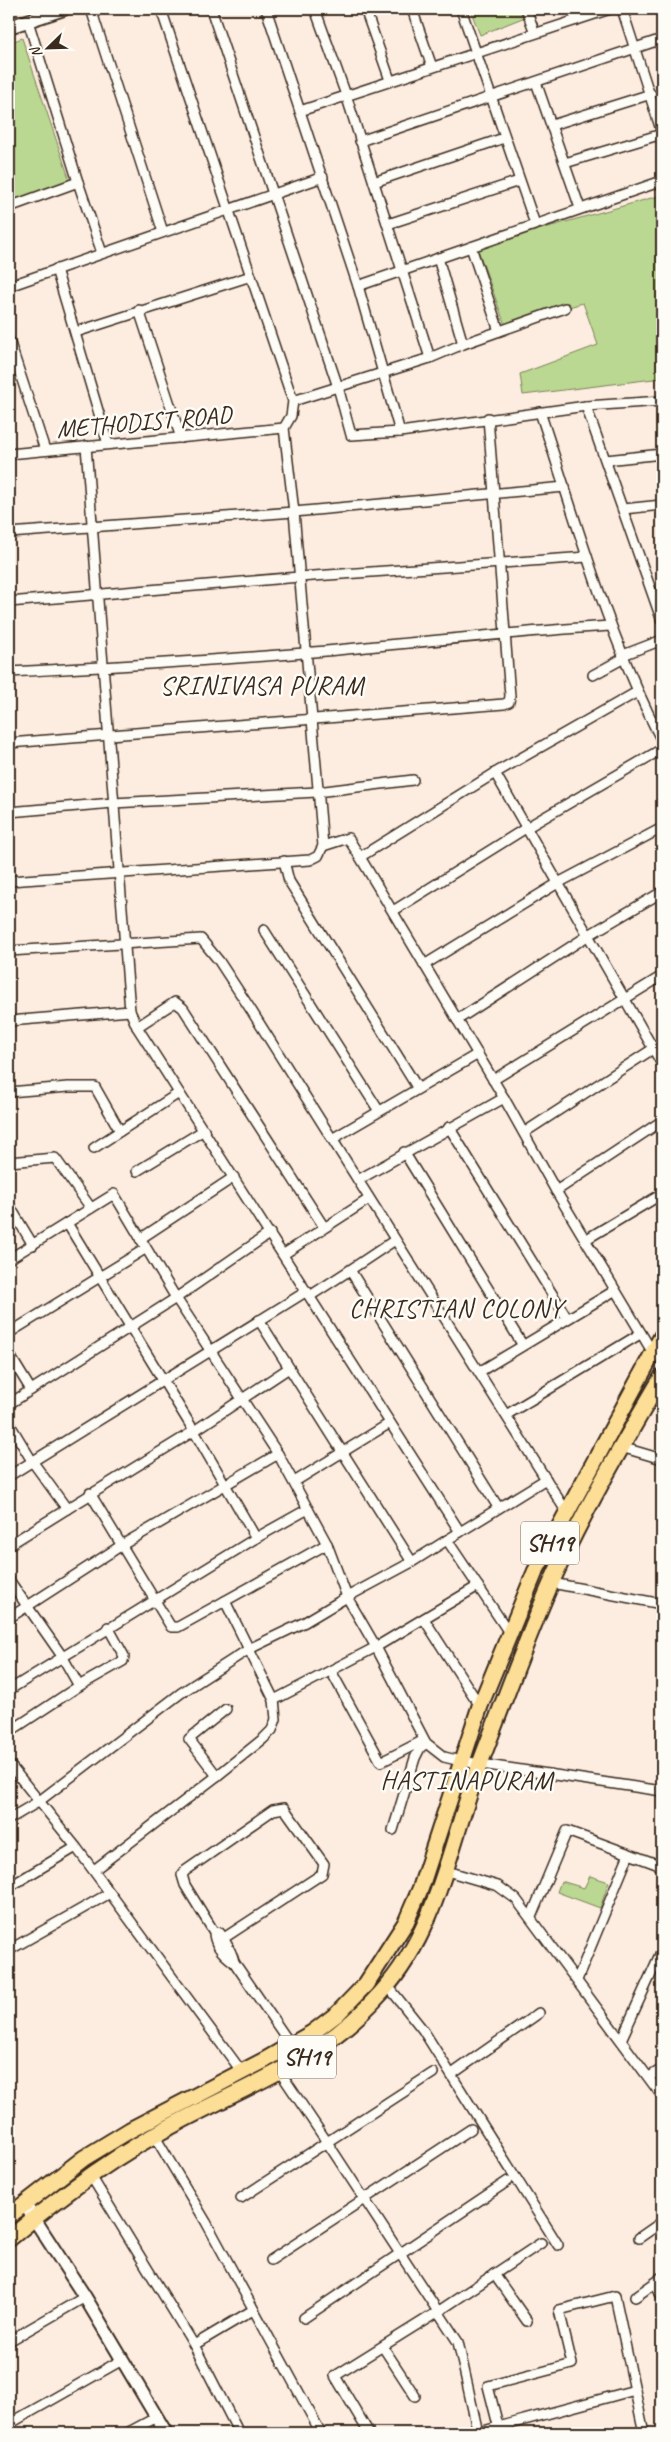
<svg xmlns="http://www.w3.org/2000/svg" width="671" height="2442" font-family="Caveat,sans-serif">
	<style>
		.green { fill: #bad891; stroke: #7a8158 }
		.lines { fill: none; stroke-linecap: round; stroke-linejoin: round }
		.street-casing { stroke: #3b2a1e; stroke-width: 12 }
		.secondary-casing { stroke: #3b2a1e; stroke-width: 16 }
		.primary-casing { stroke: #3b2a1e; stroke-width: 19 }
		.street { stroke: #fdfcf7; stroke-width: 9 }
		.secondary { stroke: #fdfcf7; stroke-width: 12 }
		.primary { stroke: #fdde96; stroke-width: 15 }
		.labels { text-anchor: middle; stroke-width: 5; stroke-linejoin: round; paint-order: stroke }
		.shield { fill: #fdfcf7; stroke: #75695f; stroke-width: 1 }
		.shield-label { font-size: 24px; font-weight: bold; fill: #3b2a1e }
		.street-label { font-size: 25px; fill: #3b2a1e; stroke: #fdfcf7 }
		.neighbourhood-label { font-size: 26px; letter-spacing: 1px; fill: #3b2a1e; stroke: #fdfcf7 }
	</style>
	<rect width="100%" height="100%" fill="#fdede1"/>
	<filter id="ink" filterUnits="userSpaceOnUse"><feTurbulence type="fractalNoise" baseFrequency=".02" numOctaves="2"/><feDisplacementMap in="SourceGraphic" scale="10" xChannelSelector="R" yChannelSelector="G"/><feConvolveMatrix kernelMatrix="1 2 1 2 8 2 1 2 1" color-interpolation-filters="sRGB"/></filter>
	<g filter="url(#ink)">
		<g class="green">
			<polygon points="470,9 522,9 525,17 480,35"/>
			<polygon points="22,38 70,181 9,202 9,43"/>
			<polygon points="662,195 662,378 523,395 520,374 598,345 583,303 505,325 477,247"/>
			<polygon points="590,1876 609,1882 600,1908 557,1892 561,1881 584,1888"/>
		</g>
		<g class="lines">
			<g class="street-casing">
				<g id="street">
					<polyline points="91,9 163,232"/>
					<polyline points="211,9 338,387 351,435 400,432 586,406 662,401"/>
					<polyline points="266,9 358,286 400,432"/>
					<polyline points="315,9 346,95 430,358"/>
					<polyline points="365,9 390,80"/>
					<polyline points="412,9 432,67"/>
					<polyline points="461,9 535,224"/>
					<polyline points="526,9 535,33"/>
					<polyline points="572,9 577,20"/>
					<polyline points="622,9 662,133"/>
					<polyline points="536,82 580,208"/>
					<polyline points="300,111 610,9"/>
					<polyline points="552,125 651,94"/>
					<polyline points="360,141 662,39"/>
					<polyline points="565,163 662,134"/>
					<polyline points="78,182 102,253"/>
					<polyline points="374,182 504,138"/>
					<polyline points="9,207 78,182 28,21"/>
					<polyline points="388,224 519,181"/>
					<polyline points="438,258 463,344"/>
					<polyline points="56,269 108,444"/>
					<polyline points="9,286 323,177"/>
					<polyline points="358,286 471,247"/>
					<polyline points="139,310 181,438"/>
					<polyline points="499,331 471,247 662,181"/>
					<polyline points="76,332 251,276"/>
					<polyline points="9,340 45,450"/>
					<polyline points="293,401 430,358 463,344 565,308"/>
					<polyline points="586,406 662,621"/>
					<path d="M540,412C577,523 608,637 662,741"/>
					<polyline points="86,446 130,1011 137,1027 460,1532 447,1540 510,1634"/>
					<polyline points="9,454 284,428"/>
					<polyline points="606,460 662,454"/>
					<polyline points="623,509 662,505"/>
					<polyline points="9,533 294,512 565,487"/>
					<polyline points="9,602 299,577 587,557"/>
					<polyline points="623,655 662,640"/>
					<path d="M9,672C107,667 206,661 304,653C406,644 508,632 610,626"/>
					<polyline points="593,675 624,658"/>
					<polyline points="637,692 495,773 360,857 504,1098 556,1191 653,1353"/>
					<polyline points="9,743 504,704 509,702 510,696 488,418"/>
					<polyline points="495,773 662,1064"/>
					<polyline points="9,812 113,803 317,792 413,780"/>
					<polyline points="323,846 348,838 360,857"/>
					<polyline points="284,861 289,881 417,1087"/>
					<polyline points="9,881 310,860 318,856 323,846 294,512 284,428 291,416 293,401 161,9"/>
					<polyline points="393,911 526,828 662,749"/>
					<polyline points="264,930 379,1111"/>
					<polyline points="9,951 201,939 219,961 251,1010 566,1511"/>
					<polyline points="424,965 558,883 662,828"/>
					<polyline points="457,1020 589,935 662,892"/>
					<polyline points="9,1021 130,1011"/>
					<polyline points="137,1027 175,1002 183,1008 324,1227"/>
					<polyline points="493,1080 662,976"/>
					<polyline points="9,1092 68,1087 95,1087 120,1131"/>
					<polyline points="449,1127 567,1318"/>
					<polyline points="525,1132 662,1043"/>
					<polyline points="332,1139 478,1054"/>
					<polyline points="94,1148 179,1093"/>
					<polyline points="404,1152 522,1344"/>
					<polyline points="9,1162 55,1158 91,1208"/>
					<polyline points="137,1171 204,1130"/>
					<polyline points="358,1180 504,1098"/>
					<polyline points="556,1191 662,1121"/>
					<polyline points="9,1205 33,1245"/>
					<polyline points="67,1223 194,1431 289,1368"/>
					<polyline points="140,1239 234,1177"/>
					<polyline points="585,1240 662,1194"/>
					<polyline points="284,1254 369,1199"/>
					<polyline points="9,1259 114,1194 176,1298 278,1454 327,1544 347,1597 412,1562 447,1540"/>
					<polyline points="350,1270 395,1240"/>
					<polyline points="310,1296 350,1270 498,1507"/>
					<polyline points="259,1320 412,1562"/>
					<polyline points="9,1333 145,1249"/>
					<polyline points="9,1354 31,1390"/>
					<polyline points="479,1372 614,1291"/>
					<polyline points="9,1404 176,1298 270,1233"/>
					<polyline points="506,1415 640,1334"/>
					<polyline points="9,1423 32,1461 67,1509 9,1545"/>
					<polyline points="621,1447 662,1459"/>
					<polyline points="9,1476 307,1291"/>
					<polyline points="294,1482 390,1423"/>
					<polyline points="90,1493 171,1627 178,1627 225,1601"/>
					<polyline points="460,1532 546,1479"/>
					<polyline points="256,1538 308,1509"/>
					<polyline points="9,1580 62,1656 79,1686"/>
					<polyline points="552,1583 662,1604"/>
					<polyline points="9,1618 122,1545 278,1454"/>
					<polyline points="424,1619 480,1706"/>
					<polyline points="331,1671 381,1762 424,1740"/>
					<polyline points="9,1690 256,1538 194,1431 67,1509"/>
					<polyline points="274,1700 376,1647 478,1586"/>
					<polyline points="9,1732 79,1686 123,1661 124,1656 108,1627"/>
					<polyline points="9,1764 76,1847 242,2072"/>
					<polyline points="217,1776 189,1739 226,1709"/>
					<polyline points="9,1819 38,1802 181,1693 249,1649 305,1622 347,1597 376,1647 426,1743 444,1757 461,1761 662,1791"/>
					<polyline points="393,1830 415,1758 420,1748 426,1743"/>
					<polyline points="94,1870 217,1776 263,1739 272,1730 276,1719 274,1700 225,1601 327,1544"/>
					<polyline points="447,1871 498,1886 516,1899 662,2096"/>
					<polyline points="9,1887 76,1847"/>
					<polyline points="531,1917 567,1831 662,1866"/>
					<path d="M214,1932L220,1933C226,1943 232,1951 234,1962C224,1955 214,1945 214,1932L185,1885L182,1875L185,1871L273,1810L284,1808L324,1864L322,1874L224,1938"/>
					<polyline points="9,1950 110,1893"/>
					<polyline points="234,1962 291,2045"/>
					<polyline points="577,1980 629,1854"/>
					<polyline points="388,1986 423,2030 558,2245"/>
					<polyline points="621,2040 662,1950"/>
					<polyline points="433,2073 327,2142 458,2342 478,2433"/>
					<polyline points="452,2074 539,2013"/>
					<polyline points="649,2077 662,2069"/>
					<polyline points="154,2135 206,2222 321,2433"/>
					<polyline points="91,2176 194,2345 239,2433"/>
					<polyline points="241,2198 327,2142 280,2072"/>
					<polyline points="639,2238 662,2222"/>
					<polyline points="271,2260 471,2129"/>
					<polyline points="494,2274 527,2321"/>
					<polyline points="660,2278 658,2289 662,2298"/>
					<polyline points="635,2297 659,2280"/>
					<polyline points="304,2318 508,2181"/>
					<polyline points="9,2341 85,2297"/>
					<polyline points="194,2345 253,2310"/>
					<polyline points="383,2347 415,2396"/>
					<polyline points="9,2424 122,2360"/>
					<polyline points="127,2433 157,2417"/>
					<polyline points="369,2433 335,2376 439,2311 541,2243"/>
					<polyline points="476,2433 635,2390"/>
					<polyline points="500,2433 488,2386 572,2364 559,2310 615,2296 644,2433"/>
				</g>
			</g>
			<g class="secondary-casing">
				<g id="secondary">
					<polyline points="9,27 64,9"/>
					<polyline points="24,2203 85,2297 166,2433"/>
				</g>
			</g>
			<g class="primary-casing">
				<g id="primary">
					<polyline points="9,2216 84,2158 130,2130 265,2060 312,2033 337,2014 366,1984 406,1922 421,1887 480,1706 535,1572 662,1336"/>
					<path d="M9,2239C61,2195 117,2154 177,2123C254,2082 320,2061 381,1993C440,1928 450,1840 481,1761C504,1701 526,1640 552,1581C584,1510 623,1444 662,1377"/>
				</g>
			</g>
			<use href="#street" class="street"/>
			<use href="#secondary" class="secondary"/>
			<use href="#primary" class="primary"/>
		</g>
	</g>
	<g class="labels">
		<g class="shield">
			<rect x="521" y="1521.5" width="58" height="43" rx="4"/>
			<rect x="278" y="2035.5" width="58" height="43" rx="4"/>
		</g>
		<g class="shield-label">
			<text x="550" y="1551">SH19</text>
			<text x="307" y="2065">SH19</text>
		</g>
		<g class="street-label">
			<text transform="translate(144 421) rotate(-5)" y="9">METHODIST ROAD</text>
		</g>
		<g class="neighbourhood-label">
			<text x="262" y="694">SRINIVASA PURAM</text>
			<text x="456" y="1317">CHRISTIAN COLONY</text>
			<text x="467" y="1789">HASTINAPURAM</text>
		</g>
	</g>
	<rect width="671" height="2442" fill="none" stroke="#fdfcf7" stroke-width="30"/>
	<rect x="15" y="15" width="641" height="2412" fill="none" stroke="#3b2a1e" stroke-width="2" filter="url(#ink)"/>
	<g transform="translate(48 48) rotate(247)" stroke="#fdfcf7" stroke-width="4" paint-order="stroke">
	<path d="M0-4L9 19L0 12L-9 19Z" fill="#3b2a1e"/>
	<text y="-8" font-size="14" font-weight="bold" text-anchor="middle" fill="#3b2a1e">N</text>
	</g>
</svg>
